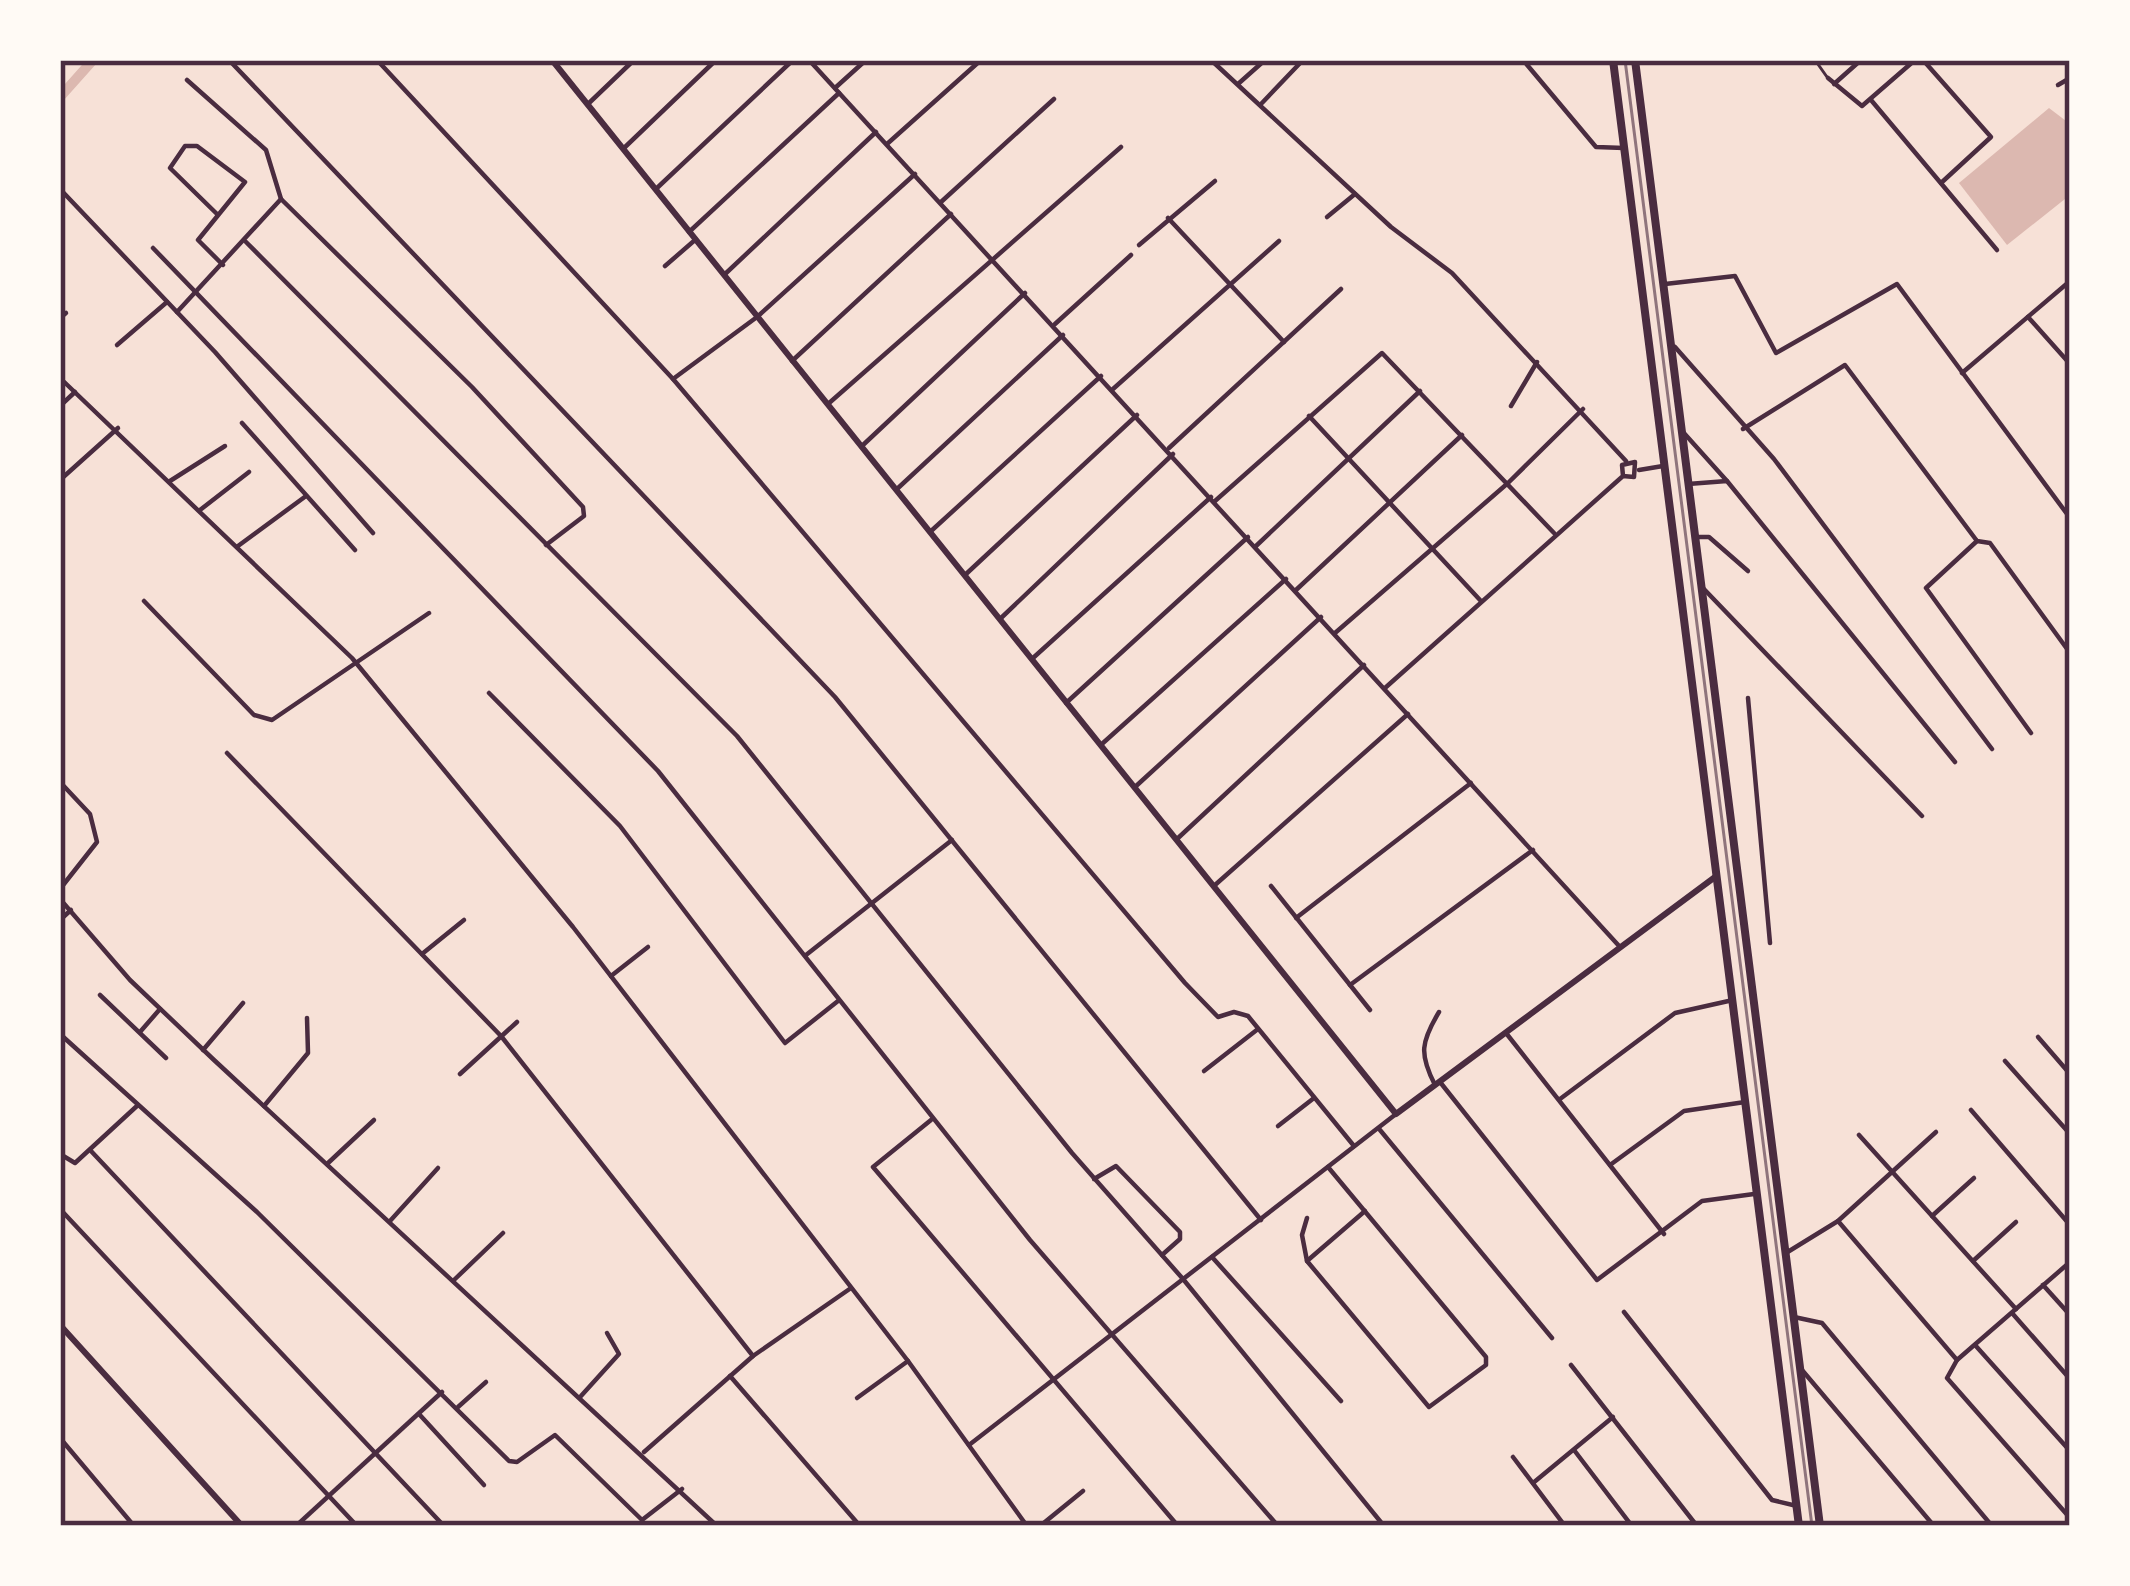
<svg xmlns="http://www.w3.org/2000/svg" width="2130" height="1586" font-family="'PT Sans Narrow',sans-serif">
	<style>
		.water { fill: #dcb8b0 }
		.lines { fill: none; stroke-linecap: round; stroke-linejoin: round }
		.canal { stroke: #dcb8b0; stroke-width: 10 }
		.pedestrian { stroke: #4a2c40; stroke-width: 3 }
		.minor { stroke: #4a2c40; stroke-width: 4.5 }
		.tertiary { stroke: #4a2c40; stroke-width: 6 }
		.primary { stroke: #4a2c40; stroke-width: 8 }
		.rail { stroke: #8f747c; stroke-width: 3 }
		.neatline { fill: none; stroke: #4a2c40; stroke-width: 4.5 }
	</style>
	<rect width="100%" height="100%" fill="#f7e1d7"/>
	<polygon class="water" points="2049,108 2070,124 2070,195 2007,245 1959,183"/>
	<g class="lines">
		<polyline class="canal" points="60,97 93,60"/>
		<polyline class="pedestrian" points="1815,60 1827,77"/>
		<g class="minor">
			<polyline points="229,60 835,697 1261,1220"/>
			<polyline points="377,60 673,379 1185,983 1218,1017 1234,1012 1248,1016 1354,1146"/>
			<polyline points="809,60 1620,947"/>
			<polyline points="1211,60 1391,227 1452,273 1626,461"/>
			<polyline points="1523,60 1596,147 1624,148"/>
			<polyline points="1923,60 1991,137 1941,183"/>
			<polyline points="1828,78 1862,106 1915,60"/>
			<polyline points="187,80 266,150 281,199 472,387 583,507 584,516 546,545"/>
			<polyline points="1238,84 1265,60"/>
			<polyline points="1834,84 1861,60"/>
			<polyline points="2058,85 2070,78"/>
			<polyline points="835,88 866,60"/>
			<polyline points="1871,100 1997,250"/>
			<polyline points="1262,103 1303,60"/>
			<polyline points="588,104 634,60"/>
			<polyline points="887,144 981,60"/>
			<polyline points="623,149 716,60"/>
			<polyline points="657,188 793,60"/>
			<polyline points="60,189 215,352 373,533"/>
			<polyline points="941,202 1054,99"/>
			<polyline points="218,215 170,168 185,146 197,146 245,182 198,240 223,265"/>
			<polyline points="1327,217 1355,194"/>
			<polyline points="1168,218 1284,342"/>
			<polyline points="689,232 839,93"/>
			<polyline points="246,242 737,736 1072,1153 1183,1279 1384,1526"/>
			<polyline points="1139,245 1215,181"/>
			<polyline points="153,248 658,771 1030,1240 1278,1526"/>
			<polyline points="665,266 695,240"/>
			<polyline points="724,275 876,132"/>
			<polyline points="1665,284 1735,276 1776,353 1897,284 2070,518"/>
			<polyline points="177,312 281,199"/>
			<polyline points="2028,317 2070,364"/>
			<polyline points="60,318 66,313"/>
			<polyline points="1055,324 1131,255"/>
			<polyline points="117,345 167,302"/>
			<polyline points="1675,347 1774,459 1992,749"/>
			<polyline points="792,361 951,214"/>
			<polyline points="1962,373 2070,281"/>
			<polyline points="60,378 352,658 573,927 908,1361 1027,1526"/>
			<polyline points="673,379 757,317 915,174"/>
			<polyline points="1113,389 1279,241"/>
			<polyline points="828,404 1121,147"/>
			<polyline points="60,406 75,392"/>
			<polyline points="1511,406 1537,362"/>
			<polyline points="1309,416 1480,600"/>
			<polyline points="242,423 355,550"/>
			<polyline points="1743,429 1845,365 1977,541 1990,543 2070,653"/>
			<polyline points="1683,432 1727,481"/>
			<polyline points="863,445 1025,293"/>
			<polyline points="1169,448 1341,289"/>
			<polyline points="1639,470 1663,466"/>
			<polyline points="60,480 118,428"/>
			<polyline points="170,481 225,446"/>
			<polyline points="1688,484 1727,481 1955,762"/>
			<polyline points="897,489 1063,335"/>
			<polyline points="1215,501 1382,353 1554,533"/>
			<polyline points="200,510 249,472"/>
			<polyline points="930,532 1101,376"/>
			<polyline points="1695,537 1709,537 1748,571"/>
			<polyline points="1977,541 1926,588 2031,733"/>
			<polyline points="238,546 306,496"/>
			<polyline points="1256,546 1420,391"/>
			<polyline points="965,575 1137,415"/>
			<polyline points="1702,587 1922,816"/>
			<polyline points="1296,590 1462,435"/>
			<polyline points="144,601 254,715 272,720 429,613"/>
			<polyline points="1000,619 1173,454"/>
			<polyline points="1335,633 1508,483 1583,409"/>
			<polyline points="1033,658 1211,497"/>
			<polyline points="1385,688 1623,476 1634,477 1635,462 1622,465 1623,476"/>
			<polyline points="489,693 620,826 785,1043 838,1001"/>
			<polyline points="1748,698 1770,943"/>
			<polyline points="1066,703 1248,537"/>
			<polyline points="1103,743 1286,579"/>
			<polyline points="227,753 501,1036 753,1356"/>
			<polyline points="60,782 90,814 97,842 60,889"/>
			<polyline points="1135,787 1321,617"/>
			<polyline points="1177,839 1364,665"/>
			<polyline points="1215,885 1408,714"/>
			<polyline points="1271,886 1370,1010"/>
			<polyline points="60,899 130,980 214,1060 717,1526"/>
			<polyline points="1296,918 1471,783"/>
			<polyline points="60,920 71,910"/>
			<polyline points="422,954 464,920"/>
			<polyline points="806,955 952,840"/>
			<polyline points="611,976 648,947"/>
			<polyline points="1350,985 1533,850"/>
			<polyline points="100,995 166,1058"/>
			<polyline points="140,1032 160,1009"/>
			<polyline points="1506,1033 1664,1234"/>
			<polyline points="60,1034 257,1212 509,1461 517,1462 555,1435 642,1520 682,1489"/>
			<polyline points="2038,1037 2070,1074"/>
			<polyline points="203,1050 243,1003"/>
			<polyline points="2005,1061 2070,1134"/>
			<polyline points="1204,1071 1258,1029"/>
			<polyline points="460,1074 517,1022"/>
			<polyline points="1440,1082 1597,1280 1702,1201 1754,1194"/>
			<path d="M1435,1085C1419,1054 1421,1042 1439,1012"/>
			<polyline points="1560,1099 1675,1013 1733,1000"/>
			<polyline points="264,1106 308,1053 307,1018"/>
			<polyline points="1971,1110 2070,1225"/>
			<polyline points="931,1120 873,1167 1178,1526"/>
			<polyline points="1278,1126 1314,1098"/>
			<polyline points="1380,1130 1552,1338"/>
			<polyline points="1859,1135 2016,1309"/>
			<polyline points="91,1151 444,1526"/>
			<polyline points="60,1154 75,1163 138,1105"/>
			<polyline points="327,1164 374,1120"/>
			<polyline points="1610,1165 1684,1111 1745,1102"/>
			<polyline points="1094,1179 1116,1166 1180,1232 1180,1239 1162,1255"/>
			<polyline points="60,1209 357,1526"/>
			<polyline points="1932,1216 1974,1178"/>
			<polyline points="1307,1218 1302,1235 1307,1261 1429,1407 1486,1365 1486,1357 1328,1167"/>
			<polyline points="390,1221 438,1168"/>
			<polyline points="1838,1221 1936,1132"/>
			<polyline points="1786,1253 1838,1221 1957,1360 2070,1262"/>
			<polyline points="1212,1257 1341,1401"/>
			<polyline points="1307,1261 1365,1211"/>
			<polyline points="1973,1261 2016,1222"/>
			<polyline points="454,1280 503,1233"/>
			<polyline points="2043,1285 2070,1315"/>
			<polyline points="1624,1312 1772,1500 1797,1506"/>
			<polyline points="2012,1313 2070,1379"/>
			<polyline points="1794,1317 1822,1323 1992,1526"/>
			<polyline points="1975,1345 2070,1451"/>
			<polyline points="1957,1360 1947,1378 2070,1518"/>
			<polyline points="1571,1365 1697,1526"/>
			<polyline points="1802,1370 1934,1526"/>
			<polyline points="730,1376 860,1526"/>
			<polyline points="581,1396 619,1354 607,1333"/>
			<polyline points="857,1398 908,1361"/>
			<polyline points="458,1407 486,1382"/>
			<polyline points="419,1414 484,1485"/>
			<polyline points="60,1438 134,1526"/>
			<polyline points="969,1445 1396,1114"/>
			<polyline points="1574,1450 1632,1526"/>
			<polyline points="644,1452 753,1356 851,1288"/>
			<polyline points="1513,1457 1565,1526"/>
			<polyline points="1533,1483 1613,1417"/>
			<polyline points="296,1526 442,1392"/>
			<polyline points="1040,1526 1083,1491"/>
		</g>
		<g class="tertiary">
			<polyline points="552,60 1396,1114 1715,877"/>
			<polyline points="60,1325 242,1526"/>
		</g>
		<g class="primary">
			<polyline points="1613,60 1799,1526"/>
			<polyline points="1635,60 1820,1526"/>
		</g>
		<polyline class="rail" points="1625,60 1812,1526"/>
	</g>
	<rect width="2130" height="1586" fill="none" stroke="#fffaf5" stroke-width="126"/>
	<rect x="63" y="63" width="2004" height="1460" class="neatline"/>
</svg>
